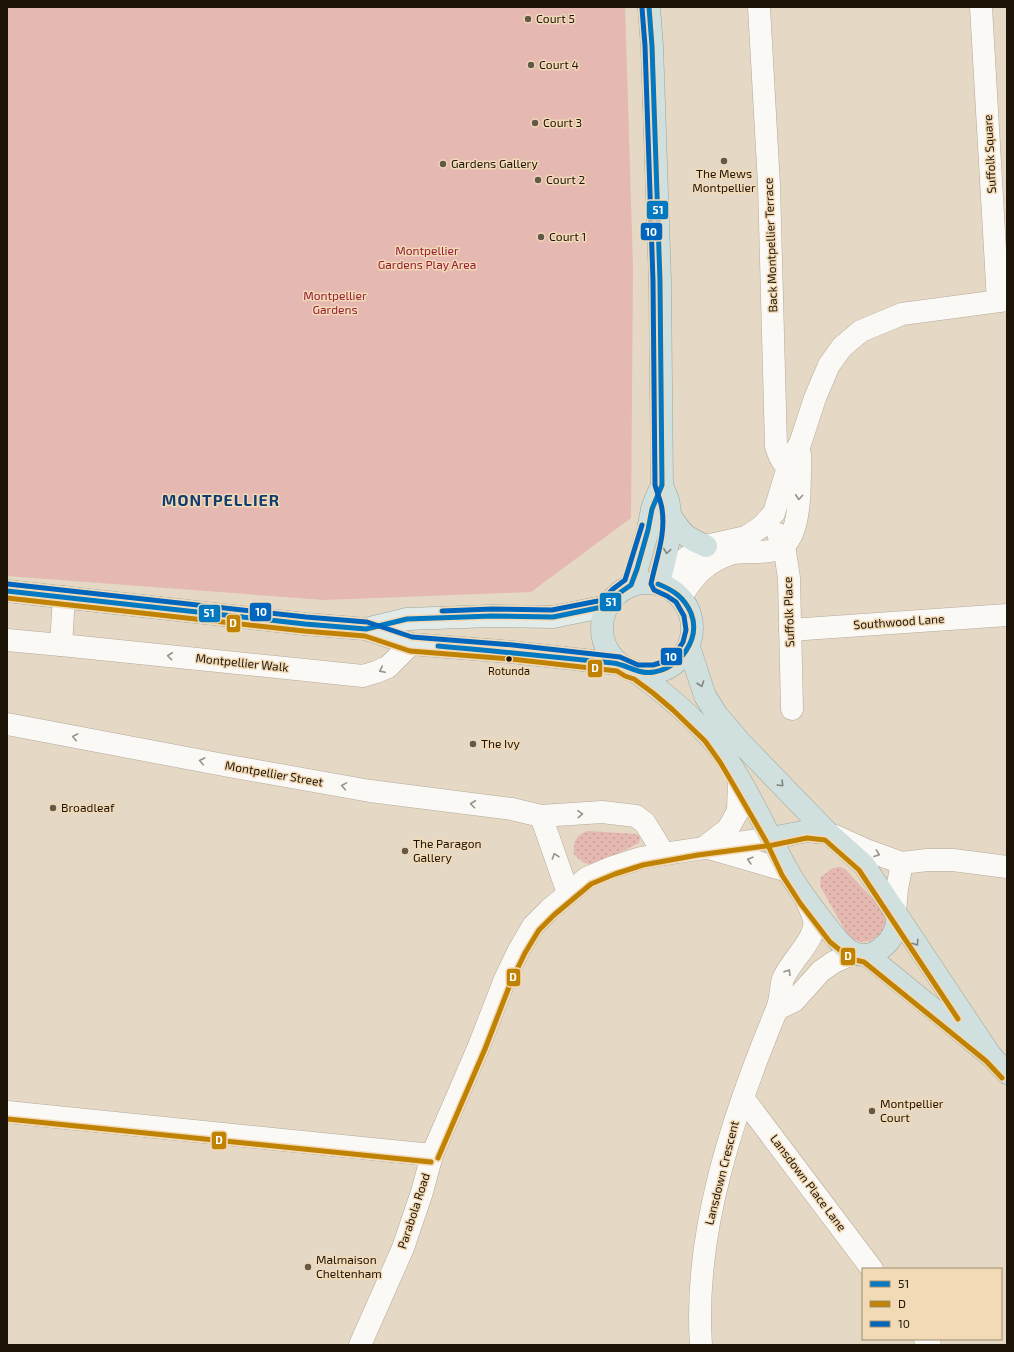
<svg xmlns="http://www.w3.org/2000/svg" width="1014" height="1352" font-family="'Exo 2',sans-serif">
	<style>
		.grass { fill: url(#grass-dots) }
		.park { fill: #e5b8b1 }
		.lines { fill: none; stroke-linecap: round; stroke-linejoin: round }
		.minor-casing { stroke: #b4a99a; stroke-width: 23 }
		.major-casing { stroke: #9aa69d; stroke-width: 23 }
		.highway-casing { stroke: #9aa69d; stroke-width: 23 }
		.minor { stroke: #fbf9f6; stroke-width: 22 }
		.major { stroke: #e2ebe8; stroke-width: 22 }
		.highway { stroke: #d0e0de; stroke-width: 22 }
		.bus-1-casing { stroke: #f3dab7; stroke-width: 8 }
		.bus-2-casing { stroke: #f3dab7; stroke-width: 8 }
		.bus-3-casing { stroke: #f3dab7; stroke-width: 8 }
		.bus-1 { stroke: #0279c1; stroke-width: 5 }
		.bus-2 { stroke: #c08202; stroke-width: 5 }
		.bus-3 { stroke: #0065bd; stroke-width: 5 }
		.oneway { stroke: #97928b }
		.oneway2 { stroke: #7f847e }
		.poi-dot { fill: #63594a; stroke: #f3dab7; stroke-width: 1.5 }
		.bus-dot { fill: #1d1408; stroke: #f3dab7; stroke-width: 1.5 }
		.labels { text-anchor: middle; stroke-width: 3; stroke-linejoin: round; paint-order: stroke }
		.bus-label { font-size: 11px; fill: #1d1408; stroke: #f3dab7 }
		.poi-label { font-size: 12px; fill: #1d1408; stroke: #f3dab7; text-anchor: start }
		.street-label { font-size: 12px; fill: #1d1408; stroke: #f3dab7 }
		.park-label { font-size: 12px; fill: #961c36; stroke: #f3dab7 }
		.district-label { font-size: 16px; font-weight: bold; letter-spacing: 1px; fill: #113c6f; stroke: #f3dab7 }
		.line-badge { stroke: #f3dab7; stroke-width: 1.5 }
		.badge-label { font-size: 11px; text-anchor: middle; font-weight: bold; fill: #fff }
	</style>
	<defs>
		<pattern id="grass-dots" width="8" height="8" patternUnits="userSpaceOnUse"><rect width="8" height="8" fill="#e5b8b1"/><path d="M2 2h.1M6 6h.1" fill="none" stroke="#c49d97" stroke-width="1.8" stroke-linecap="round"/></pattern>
	</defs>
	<rect width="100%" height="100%" fill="#e5d8c5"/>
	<g class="grass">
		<path d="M588,831L636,834L640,837L639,843L595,865C586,865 580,861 574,854C573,841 576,835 588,831Z"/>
		<polygon points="840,867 845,869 880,907 885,915 886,925 880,934 870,941 860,942 849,937 820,886 821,877 833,868"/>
	</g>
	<polygon class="park" points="7,7 625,7 633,266 631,518 531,592 324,600 7,576"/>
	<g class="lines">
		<g class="minor-casing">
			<g id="minor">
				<path d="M759,7L769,185L776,446C780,460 783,465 797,470"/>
				<polyline points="981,7 998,301"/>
				<polyline points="778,534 784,545 789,578 792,709"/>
				<polyline points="667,587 681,562 692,554 706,546 746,537 761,527 774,513 791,457 800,444 815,398 829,365 842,347 861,331 902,314 1007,300"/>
				<polyline points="64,597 61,645 363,676 376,672 388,667 411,644"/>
				<path d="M681,597C694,576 706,562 730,554C750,548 780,560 791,536C801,516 800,478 800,455"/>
				<polyline points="790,630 1007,615"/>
				<polyline points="7,640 61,645"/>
				<polyline points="7,724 229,766 370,791 512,809 541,816 602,812 636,816 645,823 664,854"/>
				<polyline points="541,816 568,893"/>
				<polyline points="835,836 866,850 902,863 927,860 953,860 1007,867"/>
				<polyline points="705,847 728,829 738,811 739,780"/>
				<polyline points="712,849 788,871"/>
				<polyline points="895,911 897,889 902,863"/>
				<polyline points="777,1009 794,1001 821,971 834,962 854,953"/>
				<polyline points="743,1098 872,1269"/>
				<polyline points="7,1112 432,1155"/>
				<polyline points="925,1339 930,1345"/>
				<polyline points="360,1345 403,1248 422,1192 432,1155 479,1046 505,979 519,950 533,926 549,910 587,878 613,867 641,858 664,854 772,838"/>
				<path d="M701,1345C693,1232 734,1112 777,1009C781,1000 780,989 783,979C790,961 818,938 814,919C812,912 808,905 806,899"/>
			</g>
		</g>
		<g class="major-casing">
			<g id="major">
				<polyline points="7,591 305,624 366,629 411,644 512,652 619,664"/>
				<polyline points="366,629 407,619 492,616 553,617 607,606"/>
			</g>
		</g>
		<g class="highway-casing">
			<g id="highway">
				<path d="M649,7L652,46L660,281L662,485C664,490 666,495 668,500C674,526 666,559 658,584"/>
				<path d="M670,515C682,534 685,537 706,546"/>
				<circle cx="647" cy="628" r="45"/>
				<polyline points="631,585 637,569 648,530 652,509 656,498 662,485"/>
				<polyline points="689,647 705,696 717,715 741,743 828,833 864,865 991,1056"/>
				<path d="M637,673C670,697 701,723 725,756C750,792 767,833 788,871C798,889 811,906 824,923C830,931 845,950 854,953C867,959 880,951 889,941C892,937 897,928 897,922C897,919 896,914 895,911"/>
				<polyline points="772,838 807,831 828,833"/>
				<polyline points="867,955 991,1056 1007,1073"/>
			</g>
		</g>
		<use href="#minor" class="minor"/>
		<use href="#major" class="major"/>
		<use href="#highway" class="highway"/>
		<g class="bus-1-casing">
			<g id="bus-1">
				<polyline points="7,591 305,624 366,629 407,619 492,616 553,617 607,606 618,594 631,585 637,569 648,530 652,509 662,485 660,281 652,46 649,7"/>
				<path d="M438,646C496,651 555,657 613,663C628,665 639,675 654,672C680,668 701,639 691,613C684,597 673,590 658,584"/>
			</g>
		</g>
		<g class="bus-2-casing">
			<g id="bus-2">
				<polyline points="7,598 304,631 365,636 410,651 511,659 617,671 625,676 634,679 653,693 673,710 705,741 720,762 733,784 766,841 782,875 800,903 830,942 851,959 864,962 986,1061 1002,1078"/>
				<polyline points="7,1119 431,1162"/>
				<polyline points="438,1158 485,1049 511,982 525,953 539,930 554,915 591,884 615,874 643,865 698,855 773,845 807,838 825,840 859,870 958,1019"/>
			</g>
		</g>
		<g class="bus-3-casing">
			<g id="bus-3">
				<path d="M8,584L306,617L367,622L412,637L513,645L620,657L638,665H653L666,661L676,653L683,642L686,630L684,616L676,602L667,596L654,590L651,584C656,559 666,535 662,509C661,501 657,493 655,485L653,281L645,46L642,8"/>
				<polyline points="442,611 492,609 552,610 603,600 613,589 625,580 642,525"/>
			</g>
		</g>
		<use href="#bus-1" class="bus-1"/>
		<use href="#bus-2" class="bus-2"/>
		<use href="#bus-3" class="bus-3"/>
	</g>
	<defs><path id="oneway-chevron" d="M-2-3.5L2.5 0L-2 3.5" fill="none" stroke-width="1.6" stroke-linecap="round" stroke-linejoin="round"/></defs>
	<g class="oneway">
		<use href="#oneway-chevron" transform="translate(799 497) rotate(95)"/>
		<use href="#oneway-chevron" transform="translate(170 656) rotate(-174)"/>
		<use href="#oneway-chevron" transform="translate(382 670) rotate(154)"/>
		<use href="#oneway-chevron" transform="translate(75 737) rotate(-169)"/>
		<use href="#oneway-chevron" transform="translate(202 761) rotate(-169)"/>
		<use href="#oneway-chevron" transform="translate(344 786) rotate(-170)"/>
		<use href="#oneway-chevron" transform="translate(473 804) rotate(-173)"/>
		<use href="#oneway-chevron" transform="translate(580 814) rotate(-4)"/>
		<use href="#oneway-chevron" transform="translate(877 854) rotate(20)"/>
		<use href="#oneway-chevron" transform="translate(555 856) rotate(-109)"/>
		<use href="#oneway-chevron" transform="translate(750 860) rotate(-164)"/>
		<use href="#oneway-chevron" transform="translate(788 972) rotate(-58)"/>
	</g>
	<g class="oneway2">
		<use href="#oneway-chevron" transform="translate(667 551) rotate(98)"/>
		<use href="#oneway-chevron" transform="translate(701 684) rotate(71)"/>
		<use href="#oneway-chevron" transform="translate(781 784) rotate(46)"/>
		<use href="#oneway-chevron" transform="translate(916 943) rotate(56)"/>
	</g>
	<g class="poi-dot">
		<circle cx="528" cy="19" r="4"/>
		<circle cx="531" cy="65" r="4"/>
		<circle cx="535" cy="123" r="4"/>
		<circle cx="724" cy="161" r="4"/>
		<circle cx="443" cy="164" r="4"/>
		<circle cx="538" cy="180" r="4"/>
		<circle cx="541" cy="237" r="4"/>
		<circle cx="473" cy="744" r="4"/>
		<circle cx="53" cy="808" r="4"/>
		<circle cx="405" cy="851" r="4"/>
		<circle cx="872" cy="1111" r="4"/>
		<circle cx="308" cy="1267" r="4"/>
	</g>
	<circle class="bus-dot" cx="509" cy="659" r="3.5"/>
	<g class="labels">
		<g class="bus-label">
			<text x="509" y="675">Rotunda</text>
		</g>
		<g class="poi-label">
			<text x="536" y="23">Court 5</text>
			<text x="539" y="69">Court 4</text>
			<text x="543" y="127">Court 3</text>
			<text x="451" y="168">Gardens Gallery</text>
			<text x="724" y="178" text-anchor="middle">The Mews<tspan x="724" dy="14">Montpellier</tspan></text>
			<text x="546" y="184">Court 2</text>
			<text x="549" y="241">Court 1</text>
			<text x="481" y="748">The Ivy</text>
			<text x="61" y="812">Broadleaf</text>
			<text x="413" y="848">The Paragon<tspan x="413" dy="14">Gallery</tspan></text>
			<text x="880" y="1108">Montpellier<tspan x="880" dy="14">Court</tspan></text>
			<text x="316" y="1264">Malmaison<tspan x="316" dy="14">Cheltenham</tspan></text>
		</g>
		<g class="street-label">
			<text transform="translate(990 154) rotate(-93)" y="4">Suffolk Square</text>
			<text transform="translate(771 245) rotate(-92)" y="4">Back Montpellier Terrace</text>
			<text transform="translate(789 612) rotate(-92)" y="4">Suffolk Place</text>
			<text transform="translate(899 622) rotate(-4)" y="4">Southwood Lane</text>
			<text transform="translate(242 663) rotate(6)" y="4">Montpellier Walk</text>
			<text transform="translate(274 774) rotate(10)" y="4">Montpellier Street</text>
			<text transform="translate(722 1173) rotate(-76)" y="4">Lansdown Crescent</text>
			<text transform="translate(808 1183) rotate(53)" y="4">Lansdown Place Lane</text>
			<text transform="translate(414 1211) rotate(-72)" y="4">Parabola Road</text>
		</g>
		<g class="park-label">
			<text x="427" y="255">Montpellier<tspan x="427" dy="14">Gardens Play Area</tspan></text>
			<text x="335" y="300">Montpellier<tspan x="335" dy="14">Gardens</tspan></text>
		</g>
		<g class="district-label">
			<text x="221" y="506">MONTPELLIER</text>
		</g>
	</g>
	<g class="line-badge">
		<rect x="646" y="200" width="23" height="20" rx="4" fill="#0279c1"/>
		<rect x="640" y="222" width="23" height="19" rx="4" fill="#0065bd"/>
		<rect x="599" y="592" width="23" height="20" rx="4" fill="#0279c1"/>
		<rect x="249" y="602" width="23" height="20" rx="4" fill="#0065bd"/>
		<rect x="198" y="604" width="23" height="19" rx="4" fill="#0279c1"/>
		<rect x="226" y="614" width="15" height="19" rx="4" fill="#c08202"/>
		<rect x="660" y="647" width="23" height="19" rx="4" fill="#0065bd"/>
		<rect x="587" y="659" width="16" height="19" rx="4" fill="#c08202"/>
		<rect x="840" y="947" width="16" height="19" rx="4" fill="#c08202"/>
		<rect x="506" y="968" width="15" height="19" rx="4" fill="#c08202"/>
		<rect x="211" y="1131" width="16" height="19" rx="4" fill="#c08202"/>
	</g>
	<g class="badge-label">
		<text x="658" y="214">51</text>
		<text x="651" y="236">10</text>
		<text x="611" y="606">51</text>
		<text x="261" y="616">10</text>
		<text x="209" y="617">51</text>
		<text x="233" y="627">D</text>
		<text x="671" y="661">10</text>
		<text x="595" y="672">D</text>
		<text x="848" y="960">D</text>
		<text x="513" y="981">D</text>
		<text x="219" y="1144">D</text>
	</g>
	<rect width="1014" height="1352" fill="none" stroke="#1d1408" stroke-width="16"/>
	<rect x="862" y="1268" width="140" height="72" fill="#f3dab7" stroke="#9d8b71"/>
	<rect x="870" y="1281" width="20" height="6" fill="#0279c1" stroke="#9d8b71"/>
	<text x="898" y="1288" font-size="12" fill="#1d1408">51</text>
	<rect x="870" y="1301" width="20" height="6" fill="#c08202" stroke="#9d8b71"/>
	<text x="898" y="1308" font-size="12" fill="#1d1408">D</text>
	<rect x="870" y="1321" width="20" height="6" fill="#0065bd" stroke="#9d8b71"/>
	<text x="898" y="1328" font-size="12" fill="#1d1408">10</text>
</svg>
